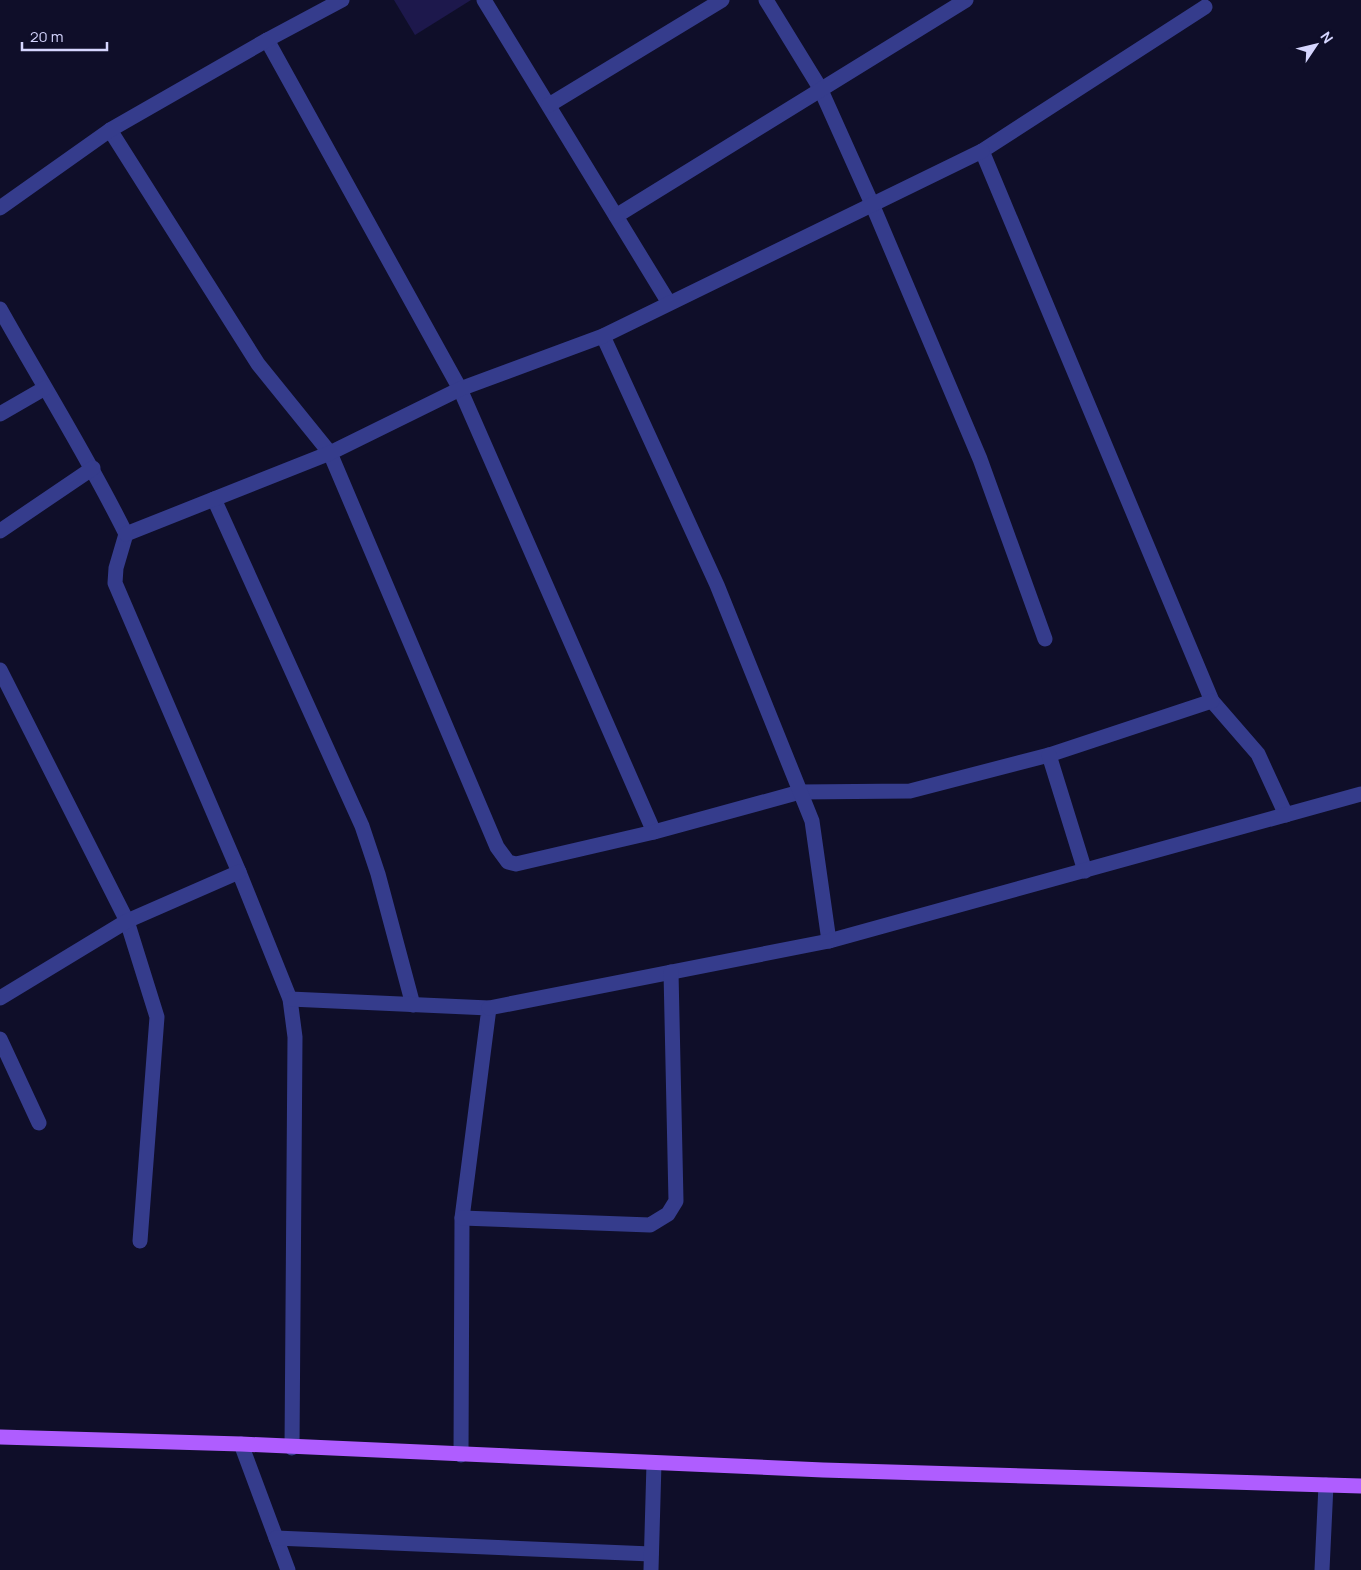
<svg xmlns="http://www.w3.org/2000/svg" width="1361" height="1570" font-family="Manrope,sans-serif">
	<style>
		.building { fill: #1d184c }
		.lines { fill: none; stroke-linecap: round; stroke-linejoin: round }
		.minor { stroke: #353c8c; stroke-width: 15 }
		.major { stroke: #af5dff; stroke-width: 15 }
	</style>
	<rect width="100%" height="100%" fill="#0f0e29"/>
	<polygon class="building" points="394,0 471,0 415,35"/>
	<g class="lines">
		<g class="minor">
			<polyline points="484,0 669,303"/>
			<polyline points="766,0 820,88 872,204 980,459 1045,639"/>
			<polyline points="1205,7 982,151 1212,701 1258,754 1286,815"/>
			<polyline points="267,40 460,389 654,832"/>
			<polyline points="549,105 722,0"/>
			<polyline points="110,130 258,364 330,453 497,847 508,862 516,864 654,832 800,792 910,791 1049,755 1212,701"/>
			<polyline points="0,208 110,130 267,40 342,0"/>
			<polyline points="616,216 966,0"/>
			<path d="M0,309C42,384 88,457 126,534L116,568L115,583L239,872L290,999L295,1037L292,1448"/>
			<polyline points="603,336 717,585 812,821 829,941"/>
			<polyline points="0,414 45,388"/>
			<polyline points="214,499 362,826 378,874 413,1005"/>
			<polyline points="0,531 93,468"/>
			<polyline points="126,534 330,453 460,389 603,336 982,151"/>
			<polyline points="0,670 127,921 157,1017 140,1241"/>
			<polyline points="1049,755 1085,871"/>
			<polyline points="0,998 127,921 239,872"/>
			<polyline points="290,999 489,1008 462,1218 461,1455"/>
			<polyline points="489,1008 829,941 1361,794"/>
			<polyline points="0,1039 39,1123"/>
			<polyline points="462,1218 650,1225 668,1214 676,1201 671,972"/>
			<polyline points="241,1444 288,1570"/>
			<polyline points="276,1538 651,1554"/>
			<polyline points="651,1570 654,1463"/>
			<polyline points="1322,1570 1326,1485"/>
		</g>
		<polyline class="major" points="0,1437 241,1444 823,1470 1361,1486"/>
	</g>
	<g transform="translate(1316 45) rotate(55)" stroke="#0f0e29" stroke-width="4" paint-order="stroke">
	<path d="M0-4L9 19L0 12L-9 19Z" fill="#d6d6ff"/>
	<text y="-8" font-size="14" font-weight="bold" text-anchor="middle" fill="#d6d6ff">N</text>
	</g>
	<path d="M22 42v8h85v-8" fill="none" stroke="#d6d6ff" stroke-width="2.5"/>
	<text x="30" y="42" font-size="15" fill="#d6d6ff" stroke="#0f0e29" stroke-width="4" paint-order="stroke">20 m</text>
</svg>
